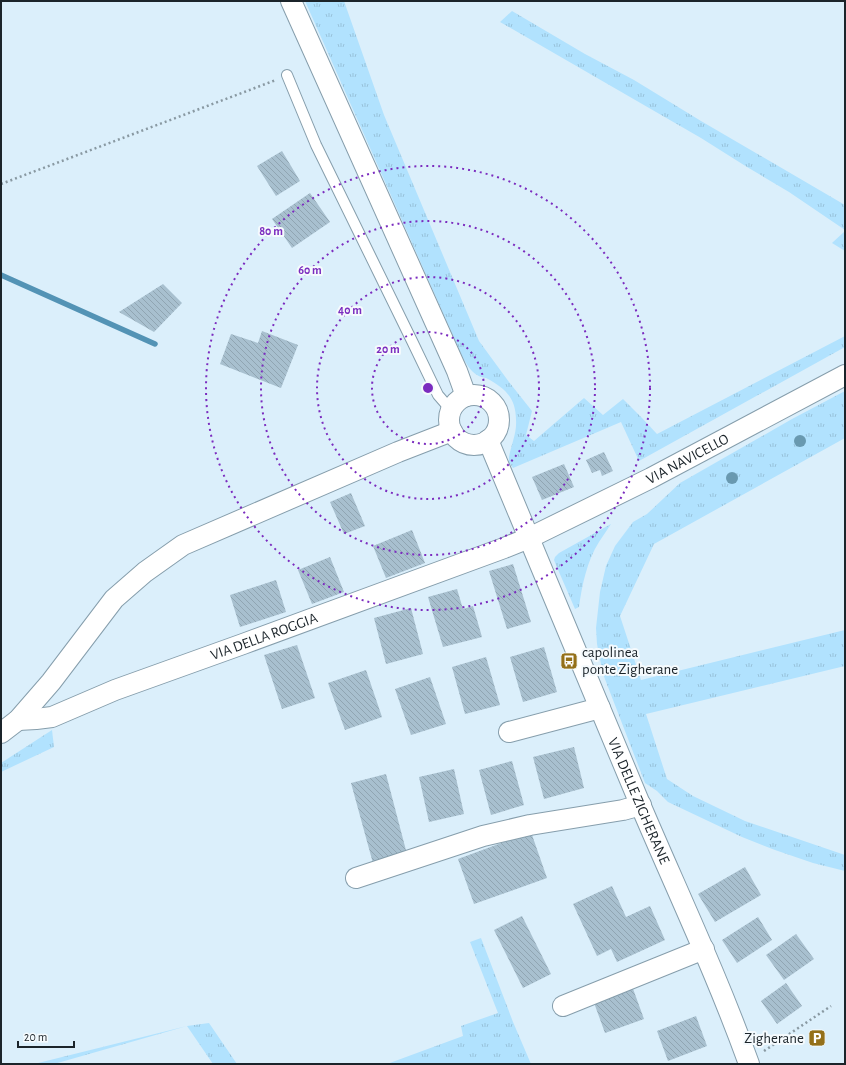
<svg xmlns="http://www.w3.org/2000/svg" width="846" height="1065" font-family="'Alegreya Sans',sans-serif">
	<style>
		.grass { fill: url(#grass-tufts) }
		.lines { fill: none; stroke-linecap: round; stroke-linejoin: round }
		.stream { stroke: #5393b5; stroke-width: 5.5 }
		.building { fill: url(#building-back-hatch) }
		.lane-casing { stroke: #869eac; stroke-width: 12 }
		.street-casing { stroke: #869eac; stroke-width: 22 }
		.path { stroke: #8999a2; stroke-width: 2.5; stroke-dasharray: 2 3; stroke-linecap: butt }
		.lane { stroke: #fff; stroke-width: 10 }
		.street { stroke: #fff; stroke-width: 20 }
		.tree { fill: #6999b0 }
		.ring { fill: none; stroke: #7b2cbf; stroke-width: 2; stroke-dasharray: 2 4 }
		.labels { text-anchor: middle; stroke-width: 4; stroke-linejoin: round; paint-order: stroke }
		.street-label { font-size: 15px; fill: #1b242a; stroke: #f5fafd }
		.poi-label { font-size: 15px; fill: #1b242a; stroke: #f5fafd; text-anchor: start }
		.centre { fill: #7b2cbf; stroke: #f5fafd; stroke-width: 2 }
		.ring-label { font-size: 12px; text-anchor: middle; font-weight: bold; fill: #7b2cbf; stroke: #f5fafd; stroke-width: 4; stroke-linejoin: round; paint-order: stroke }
	</style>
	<defs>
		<pattern id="grass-tufts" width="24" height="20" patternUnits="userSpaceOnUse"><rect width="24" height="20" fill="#b1e2fe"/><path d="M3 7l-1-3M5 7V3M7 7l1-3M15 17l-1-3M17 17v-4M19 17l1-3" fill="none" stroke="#98c2da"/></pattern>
		<pattern id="building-back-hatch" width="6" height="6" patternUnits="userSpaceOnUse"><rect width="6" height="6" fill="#a8c0cf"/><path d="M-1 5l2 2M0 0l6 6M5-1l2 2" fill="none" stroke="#90a5b2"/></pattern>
	</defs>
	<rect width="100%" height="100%" fill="#dbeffb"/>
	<g class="grass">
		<path d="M305,1H344L384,115L479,341L509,382L532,411L526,435L534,441L584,398L603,415L623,399L642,418L657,434L845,336V347L639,461L621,422L513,468L509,462V457C511,445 517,433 516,420C516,398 505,388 486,378C483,377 480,377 477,375C470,371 466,363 462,356Z"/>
		<polygon points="512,11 585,54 634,80 701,121 845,205 845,230 789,192 747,167 701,138 500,22"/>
		<polygon points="845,231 845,251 832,243"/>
		<polygon points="845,391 845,438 654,544 620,616 641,680 845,630 845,666 646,714 667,779 693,796 745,821 845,855 845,871 813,863 775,850 742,837 668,802 657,791 645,783 603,674 597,644 596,628 600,592 606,566 615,546 633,522 647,514 680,483 792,419"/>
		<path d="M611,524C607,530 603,536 599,542C587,561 582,585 579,607L575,609L556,565L554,560L555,557L559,553Z"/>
		<polygon points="52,730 54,747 1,772 1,763"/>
		<polygon points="481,938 513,1022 531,1064 387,1064 463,1036 461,1026 498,1013 470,942"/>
		<polygon points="209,1023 237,1064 213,1064 187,1026 54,1064 34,1064 187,1026"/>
	</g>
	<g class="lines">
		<polyline class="stream" points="1,275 155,344"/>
	</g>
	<g class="building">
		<polygon points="282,151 300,181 276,196 257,166"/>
		<polygon points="310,193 330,222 292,248 272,219"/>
		<polygon points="163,284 182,303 154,332 119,312"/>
		<polygon points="262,331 298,345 281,388 220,364 231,334 258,343"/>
		<polygon points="604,452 613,471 602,476 600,470 592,473 586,460"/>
		<polygon points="564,464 574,487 542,500 532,477"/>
		<polygon points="351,493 365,526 344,534 330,502"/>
		<polygon points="412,530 425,563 386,578 373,546"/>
		<polygon points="330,557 344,592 312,604 298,570"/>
		<polygon points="513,564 531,622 507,629 489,571"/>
		<polygon points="276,580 286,612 240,627 230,595"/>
		<polygon points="457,589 463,609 473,606 482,637 443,647 428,597"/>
		<polygon points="411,608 423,654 386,664 374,618"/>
		<polygon points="297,645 315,698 282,709 264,655"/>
		<polygon points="544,647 557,692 523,702 510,657"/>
		<polygon points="486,657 500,705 465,714 452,667"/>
		<polygon points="366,670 382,717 345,730 328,683"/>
		<polygon points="430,677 446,724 411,735 395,689"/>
		<polygon points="574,747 584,788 544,799 533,757"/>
		<polygon points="512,761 524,805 491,815 479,770"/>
		<polygon points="454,769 464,814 429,822 419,777"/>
		<polygon points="386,774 408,858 374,867 351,783"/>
		<polygon points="531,832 547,878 474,904 458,859"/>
		<polygon points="745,867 761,895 715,922 698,894"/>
		<polygon points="612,886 626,917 650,906 665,940 617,962 611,949 597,956 573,904"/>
		<polygon points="522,916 551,974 523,988 494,930"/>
		<polygon points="758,917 772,940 737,963 722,940"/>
		<polygon points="796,934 814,959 784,980 766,955"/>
		<polygon points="786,983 802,1006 777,1024 761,1001"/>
		<polygon points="632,986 644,1019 605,1033 593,1000"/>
		<polygon points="696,1016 707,1046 668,1061 657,1031"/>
	</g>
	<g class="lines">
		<g class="lane-casing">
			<polyline id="lane" points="287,75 316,145 412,341 438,395 451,410"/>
		</g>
		<g class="street-casing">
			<g id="street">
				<polyline points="291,1 457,371 466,396"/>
				<circle cx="474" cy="420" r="25"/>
				<path id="s1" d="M488,440C539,561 589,683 640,804C677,891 717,975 749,1064"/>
				<path id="s2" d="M18,720L36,719L52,717L115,690L243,644L504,548L529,538L651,478L845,375"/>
				<polyline points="509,732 600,708"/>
				<polyline points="1,733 18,720 51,682 114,599 145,572 183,545 398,452 452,431"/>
				<polyline points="356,878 483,836 530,825 623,810 641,805"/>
				<polyline points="563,1006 704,949"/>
			</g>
		</g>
		<g class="path">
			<polyline points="1,184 276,80"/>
			<polyline points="764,1051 831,1006"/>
		</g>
		<use href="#lane" class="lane"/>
		<use href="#street" class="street"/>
	</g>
	<g class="tree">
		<circle cx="800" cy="441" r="6"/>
		<circle cx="732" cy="478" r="6"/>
	</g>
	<g class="ring">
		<circle cx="428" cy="388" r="56"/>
		<circle cx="428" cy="388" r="111"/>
		<circle cx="428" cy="388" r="167"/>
		<circle cx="428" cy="388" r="222"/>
	</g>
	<defs>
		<g id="bus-square" transform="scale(0.9)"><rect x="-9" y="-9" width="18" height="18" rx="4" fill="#947019" stroke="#f5fafd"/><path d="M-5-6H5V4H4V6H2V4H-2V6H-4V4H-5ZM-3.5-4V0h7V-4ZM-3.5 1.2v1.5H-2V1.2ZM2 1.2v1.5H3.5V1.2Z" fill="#fff"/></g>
		<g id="parking-square" transform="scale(0.9)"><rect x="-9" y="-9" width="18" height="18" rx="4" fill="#947019" stroke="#f5fafd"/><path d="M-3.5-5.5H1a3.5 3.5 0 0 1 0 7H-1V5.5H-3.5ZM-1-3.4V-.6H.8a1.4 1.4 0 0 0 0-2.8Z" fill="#fff"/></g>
	</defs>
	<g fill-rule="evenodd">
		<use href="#bus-square" x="569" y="661"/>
		<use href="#parking-square" x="817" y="1038"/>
	</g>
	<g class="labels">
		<g class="street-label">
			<text dy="5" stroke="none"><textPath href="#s2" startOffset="721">VIA NAVICELLO</textPath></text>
			<text dy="5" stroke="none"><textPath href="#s2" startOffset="261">VIA DELLA ROGGIA</textPath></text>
			<text dy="5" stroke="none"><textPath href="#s1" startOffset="391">VIA DELLE ZIGHERANE</textPath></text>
		</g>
		<g class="poi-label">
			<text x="582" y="657">capolinea<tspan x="582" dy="17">ponte Zigherane</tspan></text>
			<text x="804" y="1043" text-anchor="end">Zigherane</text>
		</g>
	</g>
	<circle cx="428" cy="388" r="6" class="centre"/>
	<g class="ring-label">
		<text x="271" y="235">80 m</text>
		<text x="310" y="274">60 m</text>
		<text x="350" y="314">40 m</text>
		<text x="388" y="353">20 m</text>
	</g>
	<rect width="846" height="1065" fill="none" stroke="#1b242a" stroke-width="4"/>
	<path d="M18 1041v6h56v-6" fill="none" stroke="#1b242a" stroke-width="2"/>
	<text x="24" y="1041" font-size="12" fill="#1b242a" stroke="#f5fafd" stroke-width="3" paint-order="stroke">20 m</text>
</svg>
